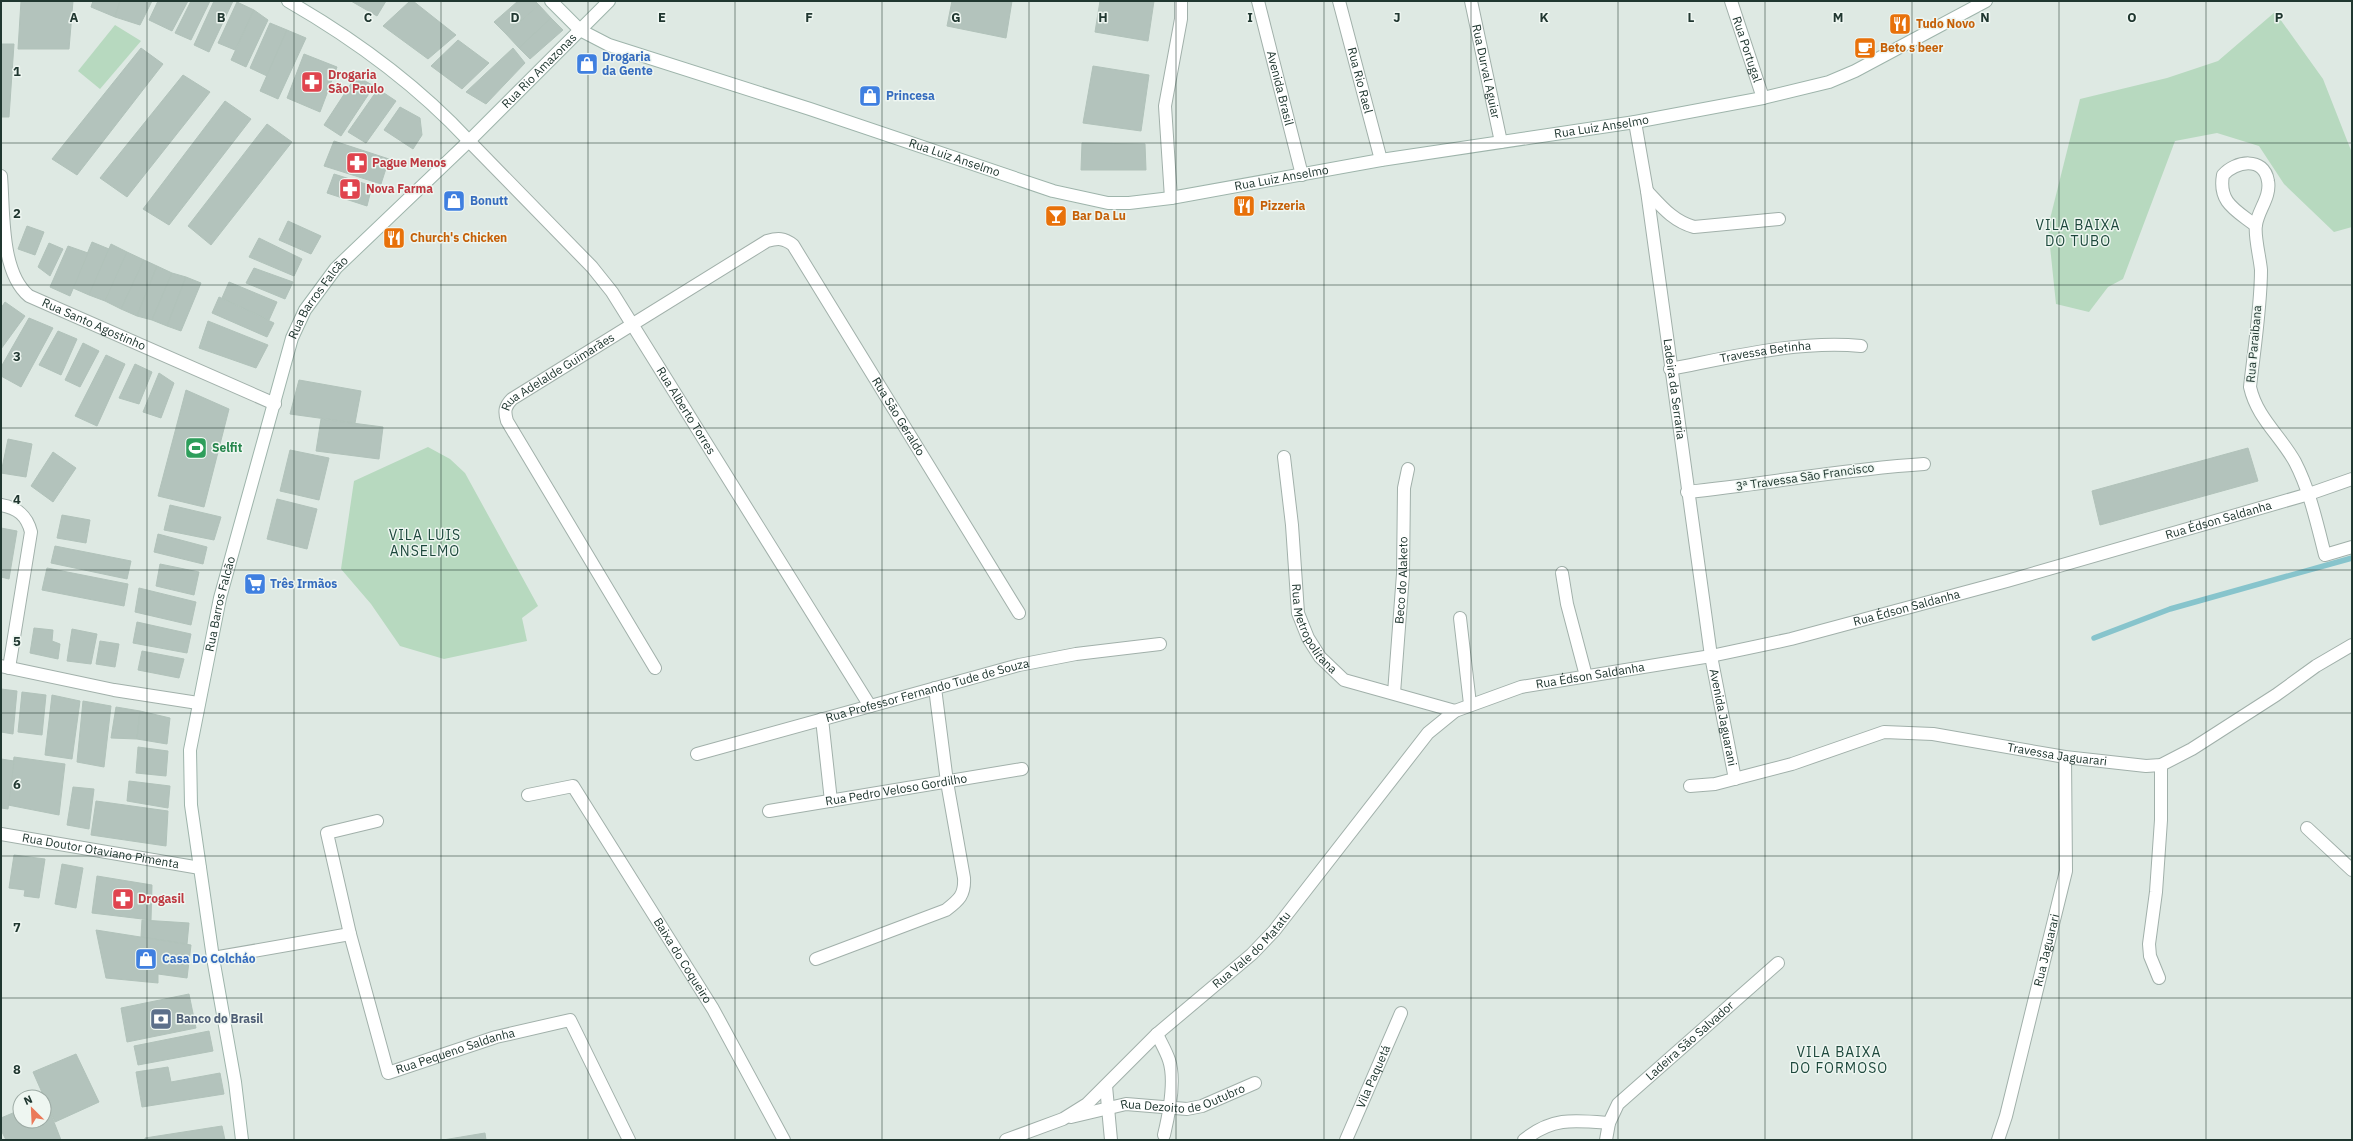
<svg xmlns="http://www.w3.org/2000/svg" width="2353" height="1141" font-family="'IBM Plex Sans',sans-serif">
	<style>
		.green { fill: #b7d9bf }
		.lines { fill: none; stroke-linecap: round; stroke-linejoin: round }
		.stream { stroke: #87c4cc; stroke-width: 5.5 }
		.building { fill: #b3c3bc; stroke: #b1c2ba }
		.street-casing { stroke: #a1b0aa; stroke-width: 14 }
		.secondary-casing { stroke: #9eb4ab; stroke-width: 14 }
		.street { stroke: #fff; stroke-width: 12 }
		.secondary { stroke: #fff; stroke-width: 12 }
		.grid { fill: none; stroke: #203730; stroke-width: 1; stroke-opacity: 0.55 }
		.labels { text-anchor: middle; stroke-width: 3; stroke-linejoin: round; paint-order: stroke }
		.food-label { font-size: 12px; font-weight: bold; fill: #c56008; stroke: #eef6f1; text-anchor: start }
		.street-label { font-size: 12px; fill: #203730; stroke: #eef6f1 }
		.shop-label { font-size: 12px; font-weight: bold; fill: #366cbe; stroke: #eef6f1; text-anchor: start }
		.health-label { font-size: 12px; font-weight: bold; fill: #be3a42; stroke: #eef6f1; text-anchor: start }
		.leisure-label { font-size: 12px; font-weight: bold; fill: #27864d; stroke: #eef6f1; text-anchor: start }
		.service-label { font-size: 12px; font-weight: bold; fill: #4e5e75; stroke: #eef6f1; text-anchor: start }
		.quarter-label { font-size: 14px; letter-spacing: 1px; fill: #1d483c; stroke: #eef6f1 }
		.grid-label { font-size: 13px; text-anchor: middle; font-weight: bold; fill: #203730; stroke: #eef6f1; stroke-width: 3; stroke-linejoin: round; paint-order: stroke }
	</style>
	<rect width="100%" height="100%" fill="#dee9e3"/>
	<g class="green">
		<polygon points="2275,12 2323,79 2352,153 2352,227 2334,232 2284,184 2259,146 2217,133 2175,141 2123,279 2108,287 2089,312 2056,304 2048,227 2080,99 2167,78 2218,61"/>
		<polygon points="115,25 141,41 100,89 78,71"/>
		<polygon points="428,447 450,459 465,473 538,606 522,618 527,641 444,659 400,646 371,604 341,569 354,481"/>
	</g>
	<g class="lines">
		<polyline class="stream" points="2094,638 2170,609 2352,558"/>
	</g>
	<g class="building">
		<polygon points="21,1 73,1 69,49 18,49"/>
		<polygon points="93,1 120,1 115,17 91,7"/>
		<polygon points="120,1 152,1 140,25 115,17"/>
		<polygon points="158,1 188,1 172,31 149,20"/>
		<polygon points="191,1 210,1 191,40 175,33"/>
		<polygon points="214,1 233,1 209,52 194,45"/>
		<polygon points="351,1 386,1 377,16"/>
		<polygon points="410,1 413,1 456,35 428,59 383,26"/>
		<polygon points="518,1 535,1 539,5 506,34 494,22"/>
		<polygon points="952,1 1012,1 1006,38 947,26"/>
		<polygon points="1100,1 1154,1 1148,41 1095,32"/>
		<polygon points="237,2 254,10 235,50 218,43"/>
		<polygon points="539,5 551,18 519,48 506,34"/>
		<polygon points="254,10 268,20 246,67 231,60"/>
		<polygon points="551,18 563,30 530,59 519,48"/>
		<polygon points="270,23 287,30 267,76 250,68"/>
		<polygon points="287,30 306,38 278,99 260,91"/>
		<polygon points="458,40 489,63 462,89 431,66"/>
		<polygon points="1,44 14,44 9,117 1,117"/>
		<polygon points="141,48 163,64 77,175 52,159"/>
		<polygon points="513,48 525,63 486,104 466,92"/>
		<polygon points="304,54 337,67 320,112 287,98"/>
		<polygon points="1093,66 1149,75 1141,131 1083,123"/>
		<polygon points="183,75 210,92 127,197 100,178"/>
		<polygon points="356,76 374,86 341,136 324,125"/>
		<polygon points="378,89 396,101 366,143 348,132"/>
		<polygon points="225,101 251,119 169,225 143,209"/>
		<polygon points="400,107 420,118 422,135 413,149 384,130"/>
		<polygon points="267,124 292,142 211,245 188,226"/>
		<polygon points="334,141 389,159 381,184 324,166"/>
		<polygon points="1082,143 1145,144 1146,170 1081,170"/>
		<polygon points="334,174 372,186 367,206 327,193"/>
		<polygon points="288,221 321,236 311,254 279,240"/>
		<polygon points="27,226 44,232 35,255 18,249"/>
		<polygon points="259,238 302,259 294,276 249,257"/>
		<polygon points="92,242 109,249 89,295 73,288"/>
		<polygon points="49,243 63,249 50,276 38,267"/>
		<polygon points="111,244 127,252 105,301 89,295"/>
		<polygon points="68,246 88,253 70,296 50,287"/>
		<polygon points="127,252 144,260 121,309 105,301"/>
		<polygon points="144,260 157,266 137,316 121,309"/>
		<polygon points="157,266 172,273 152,320 137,316"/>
		<polygon points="254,268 293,282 285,299 246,283"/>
		<polygon points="172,273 186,277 167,326 152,320"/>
		<polygon points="186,277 201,283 181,331 167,326"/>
		<polygon points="229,282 277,302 269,320 222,298"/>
		<polygon points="219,297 274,323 267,337 212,313"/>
		<polygon points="5,302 25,316 1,349 1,308"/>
		<polygon points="29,318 53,328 21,387 1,376 1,367"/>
		<polygon points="208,321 268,345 256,368 199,348"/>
		<polygon points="58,331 77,339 61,375 39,365"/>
		<polygon points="83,343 99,351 80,387 65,380"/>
		<polygon points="106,355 125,364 97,426 75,416"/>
		<polygon points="135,364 152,372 139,404 119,398"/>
		<polygon points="159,373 174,383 161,418 143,412"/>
		<polygon points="299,380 361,391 355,423 290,414"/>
		<polygon points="186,390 229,409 204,507 158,496"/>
		<polygon points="321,419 383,427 379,459 316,451"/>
		<polygon points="8,439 32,444 26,477 1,473"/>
		<polygon points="2248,448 2258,481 2100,525 2092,491"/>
		<polygon points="290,450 329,458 319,500 280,491"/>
		<polygon points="53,452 76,468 53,502 31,486"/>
		<polygon points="277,499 317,509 307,549 267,539"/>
		<polygon points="170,505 221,517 214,540 164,530"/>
		<polygon points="62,515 90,520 86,543 57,538"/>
		<polygon points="1,528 17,531 9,579 1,577"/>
		<polygon points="158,534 207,547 203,564 154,552"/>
		<polygon points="55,546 131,561 127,579 51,563"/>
		<polygon points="160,564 199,572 194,595 156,586"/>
		<polygon points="47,568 128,584 124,606 42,590"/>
		<polygon points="139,588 196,602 191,625 135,612"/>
		<polygon points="137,622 191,634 187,653 133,643"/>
		<polygon points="34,628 53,630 52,641 60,644 58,659 30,653"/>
		<polygon points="72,629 97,634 91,664 67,661"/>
		<polygon points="100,641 119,644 115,667 96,664"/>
		<polygon points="142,651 184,659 179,678 138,670"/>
		<polygon points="1,689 17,691 13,734 1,732"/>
		<polygon points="22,692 46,695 42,735 18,732"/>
		<polygon points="52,695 80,701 72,759 45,755"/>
		<polygon points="83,701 111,706 104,767 77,762"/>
		<polygon points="116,707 140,711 137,739 111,738"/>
		<polygon points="140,711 170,718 167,744 137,739"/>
		<polygon points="138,747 168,751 166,776 136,773"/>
		<polygon points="14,757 65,764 59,815 8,805"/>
		<polygon points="1,759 14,761 8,809 1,808"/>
		<polygon points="129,781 170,786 168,808 127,801"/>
		<polygon points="73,787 94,789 89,829 67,825"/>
		<polygon points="96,801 168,811 166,846 91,835"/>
		<polygon points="14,855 45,859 39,898 24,896 25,890 9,888"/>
		<polygon points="62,864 83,868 76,908 55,904"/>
		<polygon points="97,876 152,885 151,920 92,913"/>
		<polygon points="142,920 189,923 187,944 141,937"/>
		<polygon points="96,930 191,945 187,978 158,974 158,983 106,978"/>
		<polygon points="189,994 196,1028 127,1042 121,1008"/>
		<polygon points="209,1031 213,1051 138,1065 134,1046"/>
		<polygon points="76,1054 99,1102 55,1122 33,1072"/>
		<polygon points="168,1067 171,1082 220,1073 224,1094 142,1107 136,1072"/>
		<polygon points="45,1099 61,1140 6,1140 1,1130 1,1118 20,1110 20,1121 44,1121"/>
		<polygon points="222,1126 225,1140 145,1140 145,1138"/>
		<polygon points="485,1133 486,1140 443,1140"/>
	</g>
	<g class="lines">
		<g class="street-casing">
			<g id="street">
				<path id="s1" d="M1258,1L1302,175"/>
				<path id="s2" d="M1339,1L1381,160"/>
				<path id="s3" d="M1471,1L1501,142"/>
				<path id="s4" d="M1731,1L1763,98"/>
				<path id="s5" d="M1635,122L1647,191L1711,656L1735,779"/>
				<path id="s6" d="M469,141L592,267L612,292L870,706"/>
				<path id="s7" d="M1,176C4,211 0,272 29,296L275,404"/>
				<path d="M1647,191C1662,207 1673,221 1694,227L1779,219"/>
				<polyline points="1171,198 1165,106 1181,19 1181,1"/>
				<path d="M2256,226C2236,210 2218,203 2223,175C2235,161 2264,156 2268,181C2271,197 2258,210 2256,225C2254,235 2260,258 2261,270C2261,306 2254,351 2250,387C2257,418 2280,435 2295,462C2310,491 2317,524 2325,555L2352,547"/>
				<path id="s8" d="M1670,369C1732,357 1798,340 1861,346"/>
				<path id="s9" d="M1284,457L1292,525L1298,613L1308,638L1320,657L1344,680L1455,711"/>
				<path d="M1687,492C1766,484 1844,469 1924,464"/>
				<path d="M1,505C18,508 27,516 31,532L9,668"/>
				<polyline points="1562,573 1567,604 1586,676"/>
				<polyline points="1460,618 1470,704"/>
				<polyline points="1,666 114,690 198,703"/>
				<path id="s10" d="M655,668L507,421C504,411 505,406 512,399L767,241C778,238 784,238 793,245L1019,613"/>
				<path id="s11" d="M1394,693L1403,574L1404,488L1408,469"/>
				<polyline points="822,719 831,801"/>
				<path id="s12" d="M697,754L1019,665L1076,654L1160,644"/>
				<path id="s13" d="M1690,786L1715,784L1792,764L1884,732L1933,734L2065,757L2146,766L2161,765L2192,749L2276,695L2316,666L2352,645"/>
				<path id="s14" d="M528,795L573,786L713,1009L784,1140"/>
				<path id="s15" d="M769,811L1022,769"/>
				<path id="s16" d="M377,821L327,833L350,934L388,1073L496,1037L570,1020L629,1140"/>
				<polyline points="2307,828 2352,870"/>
				<path id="s17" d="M1,834L200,868"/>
				<polyline points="213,958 350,934"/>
				<path d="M816,959L946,910C959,900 965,895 964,878L947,782L935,688"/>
				<polyline points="2159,978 2150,956 2149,944 2156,892 2161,820 2161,765"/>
				<path d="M1157,1034C1161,1043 1166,1051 1169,1060C1176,1081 1169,1114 1164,1135"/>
				<polyline points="1106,1086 1111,1140"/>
				<path id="s18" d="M1071,1117L1126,1104L1187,1109L1202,1106L1255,1083"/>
				<path id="s19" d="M1006,1140L1063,1119L1087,1104L1157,1034L1252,954L1274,931L1428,733L1455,711L1521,687L1711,656L1791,639L2007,581L2309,494L2352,479"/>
				<path id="s20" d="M1346,1140L1401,1013"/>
				<path d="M1524,1140C1552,1117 1574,1120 1609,1123"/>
				<path id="s21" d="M1606,1140L1609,1123L1618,1104L1778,963"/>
				<path id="s22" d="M1998,1140L2006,1116L2066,871L2065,757"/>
			</g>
		</g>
		<g class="secondary-casing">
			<g id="secondary">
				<path d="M288,1C354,39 417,85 469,141"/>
				<path id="s23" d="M551,1L580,30L609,45L810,109L1053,191L1108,203H1129L1171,198L1381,160L1635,122L1763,98L1829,82L1855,71L1986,1"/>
				<path id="s24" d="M242,1140L235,1082L213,958L191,805L190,750L220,598L292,338L305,310L336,268L469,141L609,1"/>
			</g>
		</g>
		<use href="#street" class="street"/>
		<use href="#secondary" class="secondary"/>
	</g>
	<path class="grid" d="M147,1V1140M294,1V1140M441,1V1140M588,1V1140M735,1V1140M882,1V1140M1029,1V1140M1176,1V1140M1324,1V1140M1471,1V1140M1618,1V1140M1765,1V1140M1912,1V1140M2059,1V1140M2206,1V1140M1,143H2352M1,285H2352M1,428H2352M1,570H2352M1,713H2352M1,856H2352M1,998H2352"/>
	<defs>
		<g id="restaurant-square" transform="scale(1.15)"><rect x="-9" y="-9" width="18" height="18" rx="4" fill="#e8710a" stroke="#eef6f1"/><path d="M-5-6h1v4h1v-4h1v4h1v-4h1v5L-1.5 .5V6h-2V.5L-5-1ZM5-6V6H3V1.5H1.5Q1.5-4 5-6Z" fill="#fff"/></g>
		<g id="cafe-square" transform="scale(1.15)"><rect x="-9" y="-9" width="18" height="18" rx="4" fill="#e8710a" stroke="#eef6f1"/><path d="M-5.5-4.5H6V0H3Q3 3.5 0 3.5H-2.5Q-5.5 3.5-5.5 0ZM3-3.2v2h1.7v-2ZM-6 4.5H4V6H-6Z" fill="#fff"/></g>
		<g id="shop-square" transform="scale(1.15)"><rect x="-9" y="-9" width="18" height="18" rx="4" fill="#3f7fe0" stroke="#eef6f1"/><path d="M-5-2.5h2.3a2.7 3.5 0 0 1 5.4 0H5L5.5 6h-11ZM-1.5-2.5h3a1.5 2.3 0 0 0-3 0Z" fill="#fff"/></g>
		<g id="pharmacy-square" transform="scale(1.15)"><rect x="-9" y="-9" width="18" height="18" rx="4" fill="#e0444e" stroke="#eef6f1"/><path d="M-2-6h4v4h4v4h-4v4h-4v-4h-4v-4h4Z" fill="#fff"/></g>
		<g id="bar-square" transform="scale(1.15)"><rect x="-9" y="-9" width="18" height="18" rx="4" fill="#e8710a" stroke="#eef6f1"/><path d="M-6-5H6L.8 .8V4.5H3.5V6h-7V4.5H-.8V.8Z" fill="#fff"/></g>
		<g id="stadium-square" transform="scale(1.15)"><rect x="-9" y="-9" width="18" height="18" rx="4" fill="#2e9e5b" stroke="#eef6f1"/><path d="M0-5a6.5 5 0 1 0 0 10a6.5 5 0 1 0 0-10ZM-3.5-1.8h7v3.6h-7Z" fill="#fff"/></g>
		<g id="supermarket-square" transform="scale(1.15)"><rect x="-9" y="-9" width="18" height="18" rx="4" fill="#3f7fe0" stroke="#eef6f1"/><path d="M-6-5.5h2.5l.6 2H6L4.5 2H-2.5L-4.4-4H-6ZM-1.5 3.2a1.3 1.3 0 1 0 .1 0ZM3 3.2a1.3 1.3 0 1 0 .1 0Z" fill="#fff"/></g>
		<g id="bank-square" transform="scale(1.15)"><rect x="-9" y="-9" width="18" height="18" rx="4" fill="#5c6f8a" stroke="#eef6f1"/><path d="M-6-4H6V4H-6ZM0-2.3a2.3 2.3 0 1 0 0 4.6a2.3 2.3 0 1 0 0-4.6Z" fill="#fff"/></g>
	</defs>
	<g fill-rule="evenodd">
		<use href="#restaurant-square" x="1900" y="24"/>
		<use href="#cafe-square" x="1865" y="48"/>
		<use href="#shop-square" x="587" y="64"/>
		<use href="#pharmacy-square" x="312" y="82"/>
		<use href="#shop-square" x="870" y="96"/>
		<use href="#pharmacy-square" x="357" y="163"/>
		<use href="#pharmacy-square" x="350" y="189"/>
		<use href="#shop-square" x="454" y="201"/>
		<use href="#restaurant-square" x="1244" y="206"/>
		<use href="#bar-square" x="1056" y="216"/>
		<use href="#restaurant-square" x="394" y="238"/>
		<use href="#stadium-square" x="196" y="448"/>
		<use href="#supermarket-square" x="255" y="584"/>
		<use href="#pharmacy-square" x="123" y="899"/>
		<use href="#shop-square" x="146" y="959"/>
		<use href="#bank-square" x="161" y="1019"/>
	</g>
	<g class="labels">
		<g class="food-label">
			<text x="1916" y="28">Tudo Novo</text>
			<text x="1880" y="52">Beto s beer</text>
			<text x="1260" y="210">Pizzeria</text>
			<text x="1072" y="220">Bar Da Lu</text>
			<text x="410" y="242">Church's Chicken</text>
		</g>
		<g class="street-label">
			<text dy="4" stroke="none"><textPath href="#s4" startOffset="51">Rua Portugal</textPath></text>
			<text dy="4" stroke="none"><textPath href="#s24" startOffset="1185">Rua Rio Amazonas</textPath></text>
			<text dy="4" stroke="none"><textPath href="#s3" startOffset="72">Rua Durval Aguiar</textPath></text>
			<text dy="4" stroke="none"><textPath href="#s2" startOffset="82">Rua Rio Rael</textPath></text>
			<text dy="4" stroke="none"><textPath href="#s1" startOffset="90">Avenida Brasil</textPath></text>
			<text dy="4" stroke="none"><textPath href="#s23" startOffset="1097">Rua Luiz Anselmo</textPath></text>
			<text dy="4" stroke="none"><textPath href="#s23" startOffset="437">Rua Luiz Anselmo</textPath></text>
			<text dy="4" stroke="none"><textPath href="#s23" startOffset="773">Rua Luiz Anselmo</textPath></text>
			<text dy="4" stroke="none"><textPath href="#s24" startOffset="867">Rua Barros Falcão</textPath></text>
			<text dy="4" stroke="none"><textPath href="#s7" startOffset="197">Rua Santo Agostinho</textPath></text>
			<text transform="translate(2254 344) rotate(-85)" y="4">Rua Paraibana</text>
			<text dy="4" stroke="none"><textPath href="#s8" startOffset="97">Travessa Betinha</textPath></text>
			<text dy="4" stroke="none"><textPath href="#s10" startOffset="365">Rua Adelalde Guimarães</textPath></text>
			<text dy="4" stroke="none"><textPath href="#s5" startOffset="270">Ladeira da Serraria</textPath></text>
			<text dy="4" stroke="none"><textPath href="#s6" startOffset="348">Rua Alberto Torres</textPath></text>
			<text dy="4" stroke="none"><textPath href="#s10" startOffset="841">Rua Sāo Geraldo</textPath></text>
			<text transform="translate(1805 477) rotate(-8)" y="4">3ª Travessa São Francisco</text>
			<text dy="4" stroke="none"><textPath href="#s19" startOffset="1418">Rua Édson Saldanha</textPath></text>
			<text dy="4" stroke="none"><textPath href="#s11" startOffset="113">Beco do Alaketo</textPath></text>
			<text dy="4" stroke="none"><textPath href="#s24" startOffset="543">Rua Barros Falcão</textPath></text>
			<text dy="4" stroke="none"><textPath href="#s19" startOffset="1094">Rua Édson Saldanha</textPath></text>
			<text dy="4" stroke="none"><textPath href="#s9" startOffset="177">Rua Metropolitana</textPath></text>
			<text dy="4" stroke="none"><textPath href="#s19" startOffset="770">Rua Édson Saldanha</textPath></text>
			<text dy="4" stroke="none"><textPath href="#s12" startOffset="239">Rua Professor Fernando Tude de Souza</textPath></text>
			<text dy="4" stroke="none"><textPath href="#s5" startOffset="602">Avenida Jaguarani</textPath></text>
			<text dy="4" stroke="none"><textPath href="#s13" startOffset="377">Travessa Jaguarari</textPath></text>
			<text dy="4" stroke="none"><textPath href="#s15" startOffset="129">Rua Pedro Veloso Gordilho</textPath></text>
			<text dy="4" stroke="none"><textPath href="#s17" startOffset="101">Rua Doutor Otaviano Pimenta</textPath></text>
			<text dy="4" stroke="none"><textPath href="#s19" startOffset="315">Rua Vale do Matatu</textPath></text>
			<text dy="4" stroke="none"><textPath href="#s22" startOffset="196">Rua Jaguarari</textPath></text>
			<text dy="4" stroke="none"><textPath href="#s14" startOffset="252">Baixa do Coqueiro</textPath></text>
			<text dy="4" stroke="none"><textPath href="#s21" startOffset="134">Ladeira São Salvador</textPath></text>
			<text dy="4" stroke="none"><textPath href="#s16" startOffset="370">Rua Pequeno Saldanha</textPath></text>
			<text dy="4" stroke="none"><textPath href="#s20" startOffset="69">Vila Paquetá</textPath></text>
			<text dy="4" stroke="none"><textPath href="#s18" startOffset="115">Rua Dezoito de Outubro</textPath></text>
		</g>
		<g class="shop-label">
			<text x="602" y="61">Drogaria<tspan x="602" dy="14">da Gente</tspan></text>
			<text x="886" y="100">Princesa</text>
			<text x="470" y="205">Bonutt</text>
			<text x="270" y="588">Três Irmãos</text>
			<text x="162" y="963">Casa Do Colcháo</text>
		</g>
		<g class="health-label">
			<text x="328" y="79">Drogaria<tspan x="328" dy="14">São Paulo</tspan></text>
			<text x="372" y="167">Pague Menos</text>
			<text x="366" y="193">Nova Farma</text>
			<text x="138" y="903">Drogasil</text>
		</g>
		<g class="leisure-label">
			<text x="212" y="452">Selfit</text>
		</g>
		<g class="service-label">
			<text x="176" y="1023">Banco do Brasil</text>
		</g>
		<g class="quarter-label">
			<text x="2078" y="230">VILA BAIXA<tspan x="2078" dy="16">DO TUBO</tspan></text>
			<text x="425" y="540">VILA LUIS<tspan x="425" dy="16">ANSELMO</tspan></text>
			<text x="1839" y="1057">VILA BAIXA<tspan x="1839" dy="16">DO FORMOSO</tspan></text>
		</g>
	</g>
	<g class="grid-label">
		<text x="74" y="22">A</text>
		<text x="221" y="22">B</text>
		<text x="368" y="22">C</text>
		<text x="515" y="22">D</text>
		<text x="662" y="22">E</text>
		<text x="809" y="22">F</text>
		<text x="956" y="22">G</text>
		<text x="1103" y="22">H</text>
		<text x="1250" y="22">I</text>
		<text x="1397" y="22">J</text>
		<text x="1544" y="22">K</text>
		<text x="1691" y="22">L</text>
		<text x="1838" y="22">M</text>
		<text x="1985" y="22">N</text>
		<text x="2132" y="22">O</text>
		<text x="2279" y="22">P</text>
		<text x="17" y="76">1</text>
		<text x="17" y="218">2</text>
		<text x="17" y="361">3</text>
		<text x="17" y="504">4</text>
		<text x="17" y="646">5</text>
		<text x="17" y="789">6</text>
		<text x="17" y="932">7</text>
		<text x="17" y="1074">8</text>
	</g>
	<rect width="2353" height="1141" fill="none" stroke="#203730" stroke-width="4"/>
	<g transform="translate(32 1109) rotate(336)"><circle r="19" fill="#eef6f1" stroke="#9caaa4"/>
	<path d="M0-3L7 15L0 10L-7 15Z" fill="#eb7959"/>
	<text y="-6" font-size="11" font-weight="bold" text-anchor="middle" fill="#203730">N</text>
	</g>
</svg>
